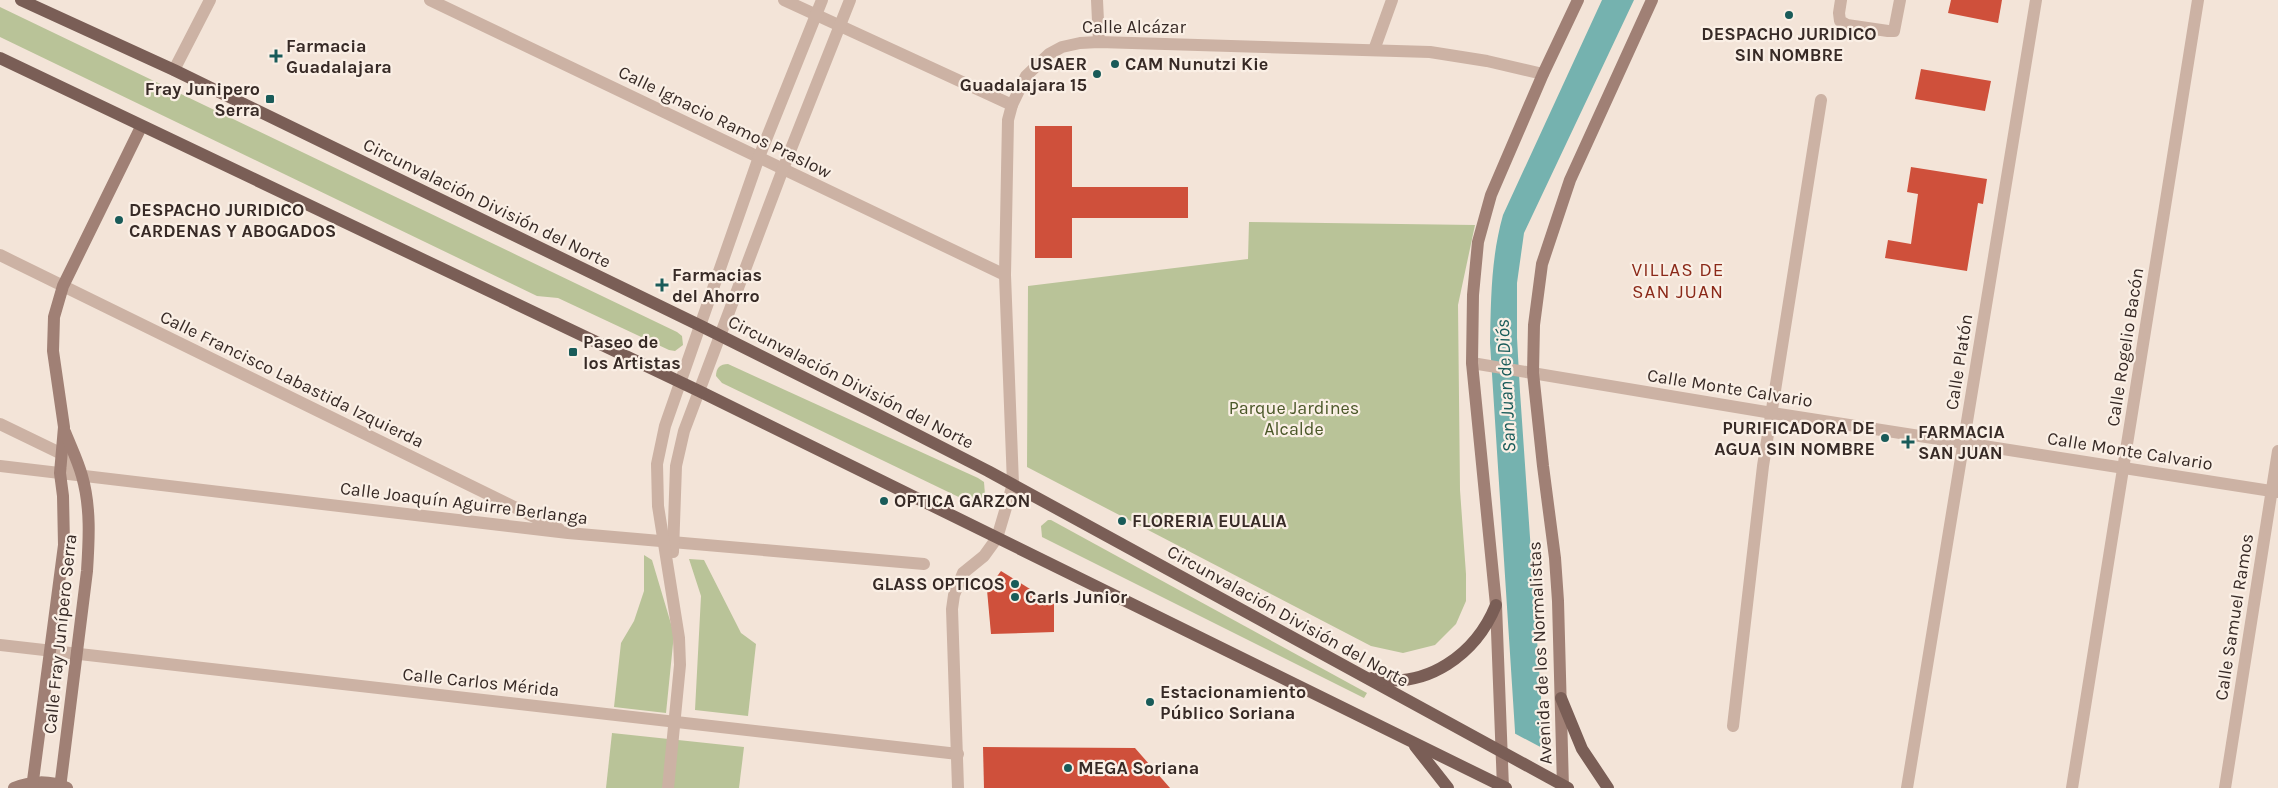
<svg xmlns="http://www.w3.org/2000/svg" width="2278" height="788" font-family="Karla,sans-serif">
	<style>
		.green { fill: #b9c398 }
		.water { fill: #75b2af }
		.pier { fill: #f3e4d8 }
		.building { fill: #cf503b }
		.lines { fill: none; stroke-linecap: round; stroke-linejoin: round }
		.street { stroke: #ccb2a4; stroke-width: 12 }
		.secondary { stroke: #a08075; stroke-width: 12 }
		.primary { stroke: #7a5e56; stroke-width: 12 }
		.poi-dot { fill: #195b59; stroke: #faefe5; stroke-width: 2 }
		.labels { text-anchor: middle; stroke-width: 4.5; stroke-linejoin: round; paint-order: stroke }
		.street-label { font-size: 18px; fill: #372a26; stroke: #faefe5 }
		.poi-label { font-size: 18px; font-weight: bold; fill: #372a26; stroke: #faefe5; text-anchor: start }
		.park-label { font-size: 18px; fill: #4a5728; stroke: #faefe5 }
		.neighbourhood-label { font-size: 19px; letter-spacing: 1px; fill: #8b2919; stroke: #faefe5 }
		.water-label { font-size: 19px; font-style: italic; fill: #195b59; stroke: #faefe5 }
	</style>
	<rect width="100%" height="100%" fill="#f3e4d8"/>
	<g class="green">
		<polygon points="0,7 677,332 682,336 683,345 675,351 669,350 558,298 537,296 0,37"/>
		<polygon points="1249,222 1475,225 1458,305 1460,490 1466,574 1466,601 1456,624 1435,645 1403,653 1371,646 1027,467 1028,286 1248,259"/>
		<path d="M728,364L978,478L984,482L985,495L977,502H969L722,383L716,376C716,368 720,364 728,364Z"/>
		<polygon points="1048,520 1051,520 1367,693 1364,698 1042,537 1041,526"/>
		<polygon points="644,555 652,560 674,634 666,713 614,707 621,643 634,621 644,591"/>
		<polygon points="689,559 704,560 741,633 756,644 748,716 695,710 701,596"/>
		<polygon points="612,733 744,747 739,788 606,788"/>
	</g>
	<path class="water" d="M1602,0H1634L1524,233L1517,283V338L1520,392L1544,741L1542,788H1516L1515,731L1490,343C1491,298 1491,258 1503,215Z"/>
	<polygon class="pier" points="1512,732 1546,750 1545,788 1513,788"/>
	<g class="building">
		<polygon points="1951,0 2002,0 1998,23 1948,13"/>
		<polygon points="1921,69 1991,81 1985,111 1915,99"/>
		<polygon points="1035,126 1072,126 1072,187 1188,187 1188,218 1072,218 1072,258 1035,258"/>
		<polygon points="1911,167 1987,179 1983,204 1978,203 1967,271 1885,258 1888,240 1911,244 1918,194 1907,192"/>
		<polygon points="1001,571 1054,604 1054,632 991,634 987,590"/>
		<polygon points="983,747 1135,748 1170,788 984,788"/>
	</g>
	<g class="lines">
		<g class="street">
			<polyline points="430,0 1005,275"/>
			<polyline points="784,0 1012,105"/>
			<polyline points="1097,0 1099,42"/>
			<polyline points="1841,0 1839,13 1840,21 1847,25 1888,31 1894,31 1900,0"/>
			<polyline points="1374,50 1392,0"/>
			<polyline points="174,70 210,0"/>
			<polyline points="0,255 559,529"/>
			<polyline points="1472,363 1772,413 2278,492"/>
			<polyline points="0,424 62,454 82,476"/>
			<polyline points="0,466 568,533 924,564"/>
			<polyline points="673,552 676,466 684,431 783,169 850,0"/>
			<polyline points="0,645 958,754"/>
			<polyline points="1733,726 1763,466 1821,100"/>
			<polyline points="668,788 680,665 679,638 658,506 657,464 665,426 759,157 822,0"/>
			<polyline points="958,788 952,609 954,595 963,573 984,556 997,538 1013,484 1005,275 1008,120 1012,105 1026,76 1049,54 1062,47 1080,43 1099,42 1430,52 1487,61 1543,74"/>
			<polyline points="1907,788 2036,0"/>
			<polyline points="2072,788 2198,0"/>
			<polyline points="2225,788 2278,451"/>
		</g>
		<g class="secondary">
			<path d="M14,788C30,781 50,780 67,788"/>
			<polyline points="32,788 64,545 63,496 60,473 64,427 53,351 54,317 63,286 141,127"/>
			<path d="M60,788L87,571C89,540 91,507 82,476C78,461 71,447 65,432"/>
			<polyline points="1503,788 1496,605 1472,363 1473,295 1478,242 1491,195 1543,74 1578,0"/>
			<polyline points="1563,788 1558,601 1555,558 1543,466 1533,373 1534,325 1542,264 1570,180 1652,0"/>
		</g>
		<g class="primary">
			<polyline points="21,0 174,70 701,326 869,410 988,471 1568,788"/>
			<polyline points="0,58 699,391 1506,788"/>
			<path d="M1372,678C1427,690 1476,654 1496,605"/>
			<polyline points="1561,698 1582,749 1608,788"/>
			<polyline points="1415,746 1448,788"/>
		</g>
	</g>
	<g class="poi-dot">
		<circle cx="1789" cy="15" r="5"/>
		<path d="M273.5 48.5h5v5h5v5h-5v5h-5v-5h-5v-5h5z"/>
		<circle cx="1115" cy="64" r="5"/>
		<circle cx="1097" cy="74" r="5"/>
		<rect x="265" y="94" width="10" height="10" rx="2.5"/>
		<circle cx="119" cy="220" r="5"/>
		<path d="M659.5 277.5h5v5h5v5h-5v5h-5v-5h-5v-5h5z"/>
		<rect x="568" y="347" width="10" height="10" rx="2.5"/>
		<circle cx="1885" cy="438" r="5"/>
		<path d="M1905.5 434.5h5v5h5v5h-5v5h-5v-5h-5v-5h5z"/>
		<circle cx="884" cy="501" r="5"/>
		<circle cx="1122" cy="521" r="5"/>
		<circle cx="1015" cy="584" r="5"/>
		<circle cx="1015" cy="597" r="5"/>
		<circle cx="1150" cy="702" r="5"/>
		<circle cx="1068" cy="768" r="5"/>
	</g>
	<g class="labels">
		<g class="street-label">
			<text x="1134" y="33">Calle Alcázar</text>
			<text transform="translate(725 122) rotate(26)" y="6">Calle Ignacio Ramos Praslow</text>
			<text transform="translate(487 203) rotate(26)" y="6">Circunvalación División del Norte</text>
			<text transform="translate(2125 347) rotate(-81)" y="6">Calle Rogelio Bacón</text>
			<text transform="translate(1959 362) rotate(-81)" y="6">Calle Platón</text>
			<text transform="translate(292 379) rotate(26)" y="6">Calle Francisco Labastida Izquierda</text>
			<text transform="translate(851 382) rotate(27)" y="6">Circunvalación División del Norte</text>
			<text transform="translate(1730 388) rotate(9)" y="6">Calle Monte Calvario</text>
			<text transform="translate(2130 451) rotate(9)" y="6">Calle Monte Calvario</text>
			<text transform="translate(464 503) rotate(7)" y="6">Calle Joaquín Aguirre Berlanga</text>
			<text transform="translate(1288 616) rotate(29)" y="6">Circunvalación División del Norte</text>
			<text transform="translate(2234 617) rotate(-81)" y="6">Calle Samuel Ramos</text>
			<text transform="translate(60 634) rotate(-84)" y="6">Calle Fray Junípero Serra</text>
			<text transform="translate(1540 653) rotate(-93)" y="6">Avenida de los Normalistas</text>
			<text transform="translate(481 682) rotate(6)" y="6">Calle Carlos Mérida</text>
		</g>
		<g class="poi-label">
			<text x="1789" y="40" text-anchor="middle">DESPACHO JURIDICO<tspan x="1789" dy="21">SIN NOMBRE</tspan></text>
			<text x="286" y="52">Farmacia<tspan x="286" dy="21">Guadalajara</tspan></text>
			<text x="1087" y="70" text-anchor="end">USAER<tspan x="1087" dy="21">Guadalajara 15</tspan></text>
			<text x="1125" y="70">CAM Nunutzi Kie</text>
			<text x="260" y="95" text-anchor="end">Fray Junipero<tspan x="260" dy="21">Serra</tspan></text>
			<text x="129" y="216">DESPACHO JURIDICO<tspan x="129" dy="21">CARDENAS Y ABOGADOS</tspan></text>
			<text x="672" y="281">Farmacias<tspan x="672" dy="21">del Ahorro</tspan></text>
			<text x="583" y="348">Paseo de<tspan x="583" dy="21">los Artistas</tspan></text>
			<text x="1875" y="434" text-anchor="end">PURIFICADORA DE<tspan x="1875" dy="21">AGUA SIN NOMBRE</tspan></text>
			<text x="1918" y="438">FARMACIA<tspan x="1918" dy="21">SAN JUAN</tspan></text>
			<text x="894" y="507">OPTICA GARZON</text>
			<text x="1132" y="527">FLORERIA EULALIA</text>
			<text x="1005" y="590" text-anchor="end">GLASS OPTICOS</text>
			<text x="1025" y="603">Carls Junior</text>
			<text x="1160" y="698">Estacionamiento<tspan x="1160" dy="21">Público Soriana</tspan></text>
			<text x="1078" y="774">MEGA Soriana</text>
		</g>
		<g class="park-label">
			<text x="1294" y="414">Parque Jardines<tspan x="1294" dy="21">Alcalde</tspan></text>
		</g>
		<g class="neighbourhood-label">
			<text x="1678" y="276">VILLAS DE<tspan x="1678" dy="22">SAN JUAN</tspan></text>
		</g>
		<g class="water-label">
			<text transform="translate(1505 386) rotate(-93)" y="7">San Juan de Diós</text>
		</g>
	</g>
</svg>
